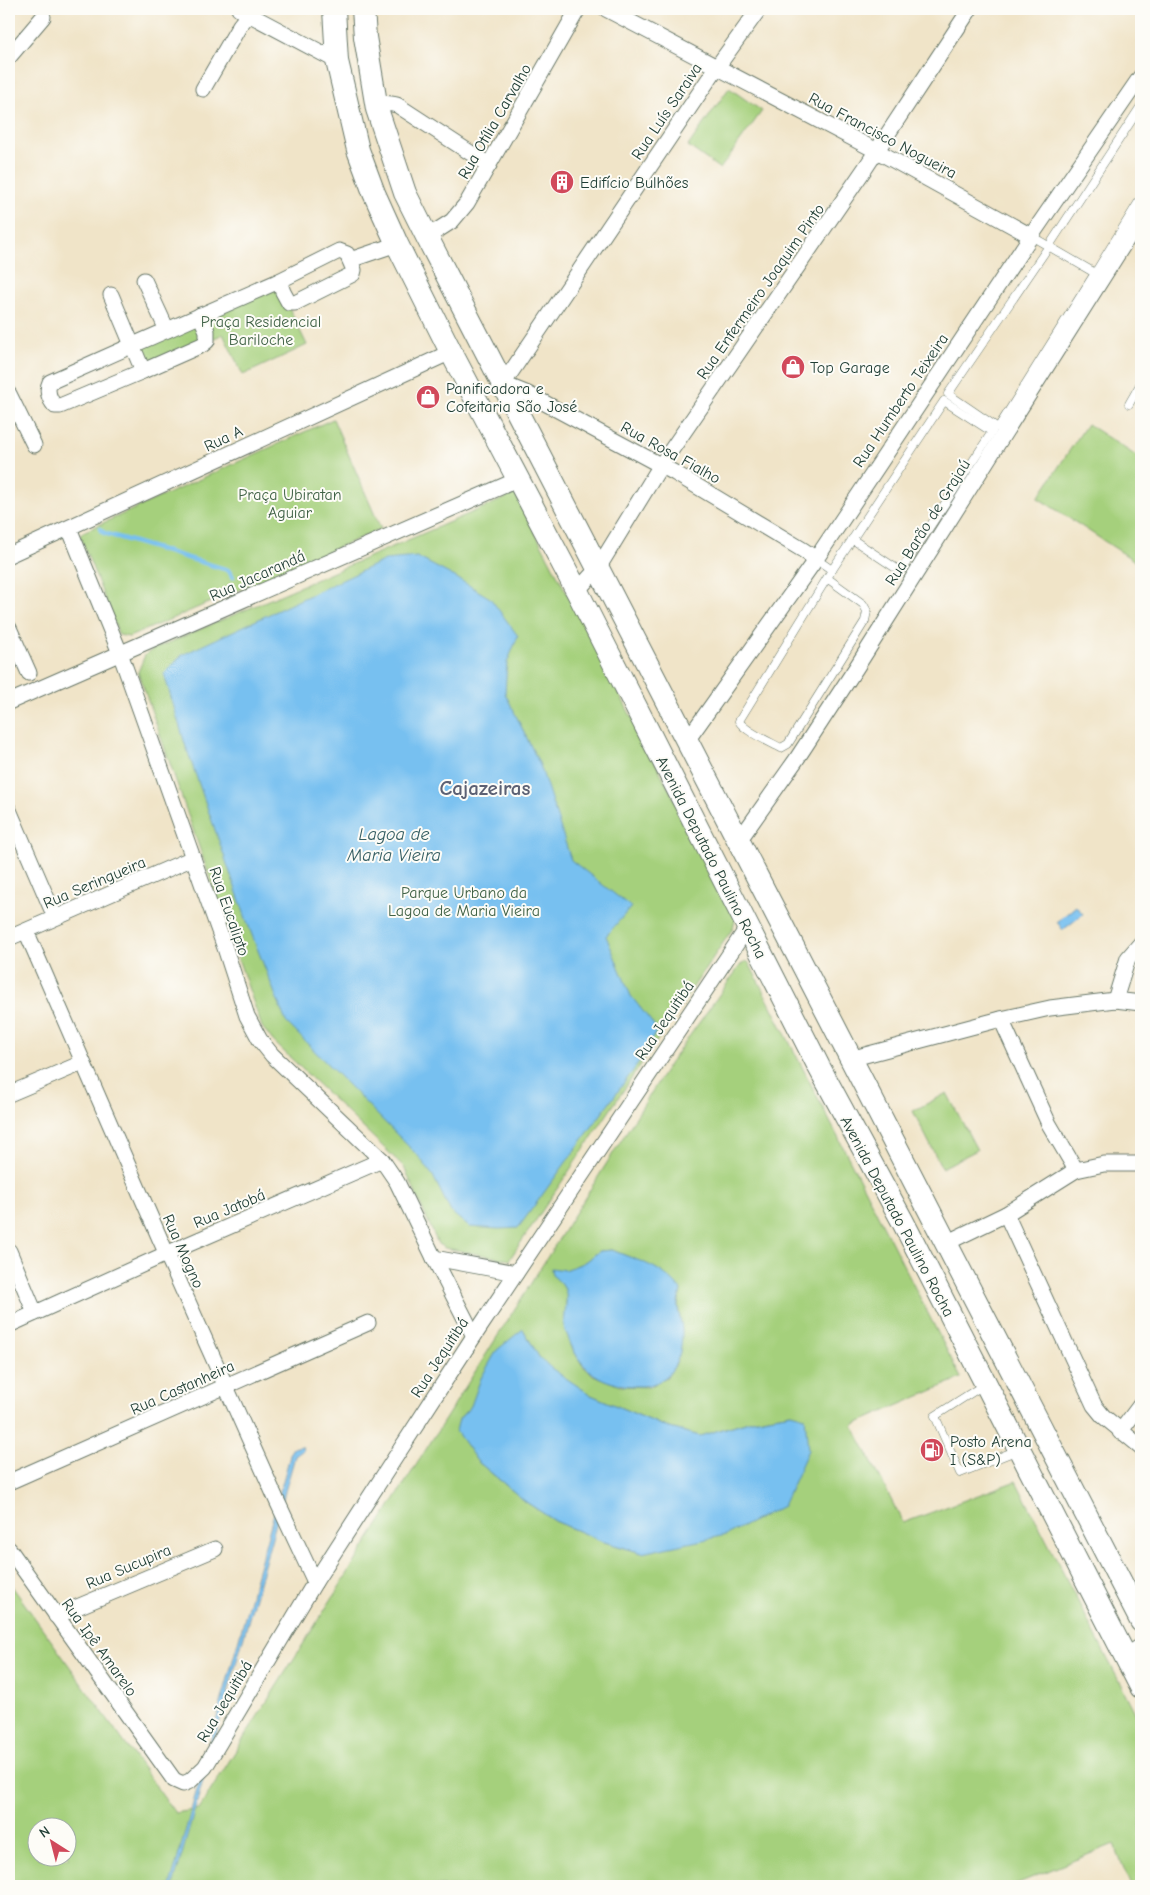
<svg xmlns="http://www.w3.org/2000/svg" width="1150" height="1895" font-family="'Comic Neue',sans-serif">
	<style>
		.green { fill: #a5d07c; stroke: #628658; fill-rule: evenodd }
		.water { fill: #77c0f0; stroke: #4b7e92 }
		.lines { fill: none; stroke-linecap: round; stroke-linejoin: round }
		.stream { stroke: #77c0f0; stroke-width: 4.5 }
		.service-casing { stroke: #687768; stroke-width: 9 }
		.minor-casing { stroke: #687768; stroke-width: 17 }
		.primary-casing { stroke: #687768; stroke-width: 24 }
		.service { stroke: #fff; stroke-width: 8 }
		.minor { stroke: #fff; stroke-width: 15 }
		.primary { stroke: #fff; stroke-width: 22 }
		.labels { text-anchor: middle; stroke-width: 4; stroke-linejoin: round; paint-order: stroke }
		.street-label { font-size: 16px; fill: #1f3d34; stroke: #fdfcf7 }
		.poi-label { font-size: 16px; fill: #1f3d34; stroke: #fdfcf7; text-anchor: start }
		.park-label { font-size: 16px; fill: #406246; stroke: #fdfcf7 }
		.water-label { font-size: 18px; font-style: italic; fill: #355e63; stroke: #fdfcf7 }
		.district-label { font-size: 21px; font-weight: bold; fill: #5c6174; stroke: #fdfcf7 }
	</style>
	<rect width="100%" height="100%" fill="#fdfcf7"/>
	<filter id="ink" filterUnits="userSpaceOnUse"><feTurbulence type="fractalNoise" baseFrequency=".02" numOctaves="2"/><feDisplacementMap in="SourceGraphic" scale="10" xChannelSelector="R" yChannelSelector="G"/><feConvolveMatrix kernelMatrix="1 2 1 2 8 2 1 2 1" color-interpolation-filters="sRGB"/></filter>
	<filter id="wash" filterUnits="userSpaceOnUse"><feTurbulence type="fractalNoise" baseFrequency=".0096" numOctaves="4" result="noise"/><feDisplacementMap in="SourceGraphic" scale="20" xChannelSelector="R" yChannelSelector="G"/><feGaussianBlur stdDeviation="1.12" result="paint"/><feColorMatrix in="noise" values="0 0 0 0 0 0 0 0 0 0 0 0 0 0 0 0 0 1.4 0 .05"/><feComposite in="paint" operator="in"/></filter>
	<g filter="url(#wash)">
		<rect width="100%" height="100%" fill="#f0e4c8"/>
		<g class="green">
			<polygon points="729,88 762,111 720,169 688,146"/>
			<polygon points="278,285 307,345 243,375 223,334 149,369 140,349"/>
			<polygon points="333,419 381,529 129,637 119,635 80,536 83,532"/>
			<polygon points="1087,424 1141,459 1141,565 1038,498"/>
			<polygon points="515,494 736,917 733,928 509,1260 445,1248 438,1244 404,1167 273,1041 262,1027 138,672 145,655 152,650"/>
			<path d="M747,961L749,963L961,1378L853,1425L903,1523L1016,1481L1141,1724V1886H1131L1114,1844L1011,1886H9V1582L175,1813L199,1809L670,1063L742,963ZM612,1250L631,1258L681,1290L678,1306L682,1330L680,1351L676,1364L667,1377L649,1387L620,1386L593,1375L583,1366L572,1348L564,1325L567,1293L562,1284L565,1270L583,1263L600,1251ZM523,1329L539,1357L550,1368L591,1395L666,1427L700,1436L752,1420L791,1413L642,1553L601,1541L555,1521L526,1502L477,1461L457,1431L459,1419L471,1406ZM38,1828H68V1858H38Z"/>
			<polygon points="947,1093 977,1150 942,1168 913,1111"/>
		</g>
		<g class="water">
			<polygon points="417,557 455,577 490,598 518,636 507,663 505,693 540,765 571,860 631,907 606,936 631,996 657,1029 646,1053 518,1228 499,1229 469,1227 451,1212 433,1176 420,1158 286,1022 250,930 185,744 164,674 182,655 385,560"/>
			<polygon points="1076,906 1083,914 1063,930 1057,922"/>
			<path d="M612,1250C640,1262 661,1265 681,1290C680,1296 677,1302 678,1308C679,1316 682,1323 682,1331C683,1362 668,1388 635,1386C602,1385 581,1371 569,1340C568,1335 564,1330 564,1326C563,1322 565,1318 565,1314C567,1293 569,1289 552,1275L551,1268L565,1270L583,1263L600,1251Z"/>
			<polygon points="523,1329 539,1357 551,1368 591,1395 666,1427 700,1436 752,1420 791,1413 805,1417 808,1450 783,1506 726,1535 642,1553 601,1541 555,1521 526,1502 477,1461 456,1431 459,1419 471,1406 481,1378 497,1350"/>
			<polygon points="302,1446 303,1450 295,1456 173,1886 170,1886 290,1456 289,1454 293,1448"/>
		</g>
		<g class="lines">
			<polyline class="stream" points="100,529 104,533 228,570 233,577"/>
		</g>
	</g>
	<g filter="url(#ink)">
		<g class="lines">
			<g class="service-casing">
				<g id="service">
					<polyline points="1031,236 1095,273 1141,198"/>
					<polyline points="1095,273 998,428 948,394 1049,246 1141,106"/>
					<polyline points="1129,404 1141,383"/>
					<polyline points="816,559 832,570 944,401 992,432 902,569 897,569 852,539"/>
					<path d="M827,578L863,604L867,611L865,621L788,744L781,748C770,742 744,731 739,721L832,570"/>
					<polyline points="985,1384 935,1416 960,1473 1018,1450"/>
				</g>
			</g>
			<g class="minor-casing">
				<g id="minor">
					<polyline points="239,9 337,61"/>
					<polyline points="606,9 877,151 1031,236"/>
					<polyline points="759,9 717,67 503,384 528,394 675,473 803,550 816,559"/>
					<polyline points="9,57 43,17"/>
					<polyline points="203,89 240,25 253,9"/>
					<path d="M377,109C383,102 388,103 397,105L489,165"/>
					<polyline points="427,237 452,221 467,203 578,9"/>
					<polygon points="339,251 347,254 354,270 353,274 295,303 289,303 283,292 279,281"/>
					<polyline points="350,260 397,244"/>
					<polyline points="144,280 167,330"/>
					<path d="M111,295L143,371L60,406H55C49,399 46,390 50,382C126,348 203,314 279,281"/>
					<polyline points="143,371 202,345 207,341 207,331 200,315"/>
					<polyline points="9,394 34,445"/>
					<polyline points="69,528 120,653 225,948 247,1016 260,1040 272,1055 382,1160 397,1182 434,1258 516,1273"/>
					<polyline points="9,555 451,352"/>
					<polyline points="577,591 598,568 661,465 866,167 970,9"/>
					<polyline points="9,628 29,673"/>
					<polyline points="9,702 519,479"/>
					<polyline points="686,742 816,559 1031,236 1141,76"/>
					<polyline points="9,810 55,917"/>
					<polyline points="738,842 796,760 856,668 1141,217"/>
					<polyline points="26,931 160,1239 277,1501 315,1582"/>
					<polyline points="9,938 193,858"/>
					<polyline points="1115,1000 1128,958 1141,943"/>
					<polyline points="850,1059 1001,1019 1050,1008 1115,1000 1141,1003"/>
					<polyline points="9,1094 82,1063"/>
					<polyline points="1076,1170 1104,1164 1141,1164"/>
					<polyline points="1006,1214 1094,1405 1103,1416 1141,1447"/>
					<polyline points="946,1243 1006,1214 1076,1170 1049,1124 1001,1019"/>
					<polyline points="9,1251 35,1313"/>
					<polyline points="434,1258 474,1336"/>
					<polyline points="9,1325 166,1254 382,1160"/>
					<polyline points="1120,1432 1141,1404"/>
					<polyline points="9,1482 368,1323"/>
					<polyline points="9,1549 174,1780 183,1784 190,1781 205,1767 315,1582 400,1450 474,1336 747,928"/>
					<polyline points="56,1616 215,1549"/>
					<polyline points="1126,1656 1141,1646"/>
				</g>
			</g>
			<g class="primary-casing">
				<g id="primary">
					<polyline points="334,9 337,61 358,150 374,193 397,244 451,352 577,591 819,1067 903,1222 1141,1687"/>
					<polyline points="363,9 365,37 377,109 405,193 427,237 1141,1621"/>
				</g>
			</g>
			<use href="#service" class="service"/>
			<use href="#minor" class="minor"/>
			<use href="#primary" class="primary"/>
		</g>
	</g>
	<defs>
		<g id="building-disc" transform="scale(1.25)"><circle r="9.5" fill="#d1495b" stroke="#fdfcf7"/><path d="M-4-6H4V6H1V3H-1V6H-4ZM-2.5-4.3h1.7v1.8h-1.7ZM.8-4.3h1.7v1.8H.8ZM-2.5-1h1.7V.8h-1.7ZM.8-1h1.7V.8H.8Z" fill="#fff"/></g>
		<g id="shop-disc" transform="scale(1.25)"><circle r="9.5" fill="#d1495b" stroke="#fdfcf7"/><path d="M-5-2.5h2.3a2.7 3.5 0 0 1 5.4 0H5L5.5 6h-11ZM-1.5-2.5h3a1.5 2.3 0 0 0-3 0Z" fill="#fff"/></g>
		<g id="fuel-disc" transform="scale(1.25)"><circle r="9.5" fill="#d1495b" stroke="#fdfcf7"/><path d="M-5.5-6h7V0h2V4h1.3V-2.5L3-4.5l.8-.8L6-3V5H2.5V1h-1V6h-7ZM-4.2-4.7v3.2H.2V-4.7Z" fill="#fff"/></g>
	</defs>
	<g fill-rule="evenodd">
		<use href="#building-disc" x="562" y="182"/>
		<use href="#shop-disc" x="793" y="367"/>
		<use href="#shop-disc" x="428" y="397"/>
		<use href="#fuel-disc" x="932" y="1450"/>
	</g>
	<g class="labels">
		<g class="street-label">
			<text transform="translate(666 111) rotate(-56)" y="6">Rua Luís Saraiva</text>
			<text transform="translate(494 121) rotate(-60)" y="6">Rua Otília Carvalho</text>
			<text transform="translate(883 135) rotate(28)" y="6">Rua Francisco Nogueira</text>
			<text transform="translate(760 291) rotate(-55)" y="6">Rua Enfermeiro Joaquim Pinto</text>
			<text transform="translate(900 400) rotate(-56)" y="6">Rua Humberto Teixeira</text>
			<text transform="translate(223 438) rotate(-25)" y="6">Rua A</text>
			<text transform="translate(671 452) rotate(29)" y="6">Rua Rosa Fialho</text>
			<text transform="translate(927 522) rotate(-58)" y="6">Rua Barão de Grajaú</text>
			<text transform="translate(257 575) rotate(-24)" y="6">Rua Jacarandá</text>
			<text transform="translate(712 857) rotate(63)" y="6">Avenida Deputado Paulino Rocha</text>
			<text transform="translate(94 882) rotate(-23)" y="6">Rua Seringueira</text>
			<text transform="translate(230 911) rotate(71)" y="6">Rua Eucalipto</text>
			<text transform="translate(664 1020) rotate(-56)" y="6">Rua Jequitibá</text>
			<text transform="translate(229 1208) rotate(-23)" y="6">Rua Jatobá</text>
			<text transform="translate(898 1216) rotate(62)" y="6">Avenida Deputado Paulino Rocha</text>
			<text transform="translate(184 1251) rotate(66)" y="6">Rua Mogno</text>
			<text transform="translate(439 1357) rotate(-57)" y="6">Rua Jequitibá</text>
			<text transform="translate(182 1387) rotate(-24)" y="6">Rua Castanheira</text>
			<text transform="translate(128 1566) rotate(-23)" y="6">Rua Sucupira</text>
			<text transform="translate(100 1647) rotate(54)" y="6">Rua Ipê Amarelo</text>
			<text transform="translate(224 1701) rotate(-59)" y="6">Rua Jequitibá</text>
		</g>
		<g class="poi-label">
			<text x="580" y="188">Edifício Bulhões</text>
			<text x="810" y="373">Top Garage</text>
			<text x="446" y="394">Panificadora e<tspan x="446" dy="18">Cofeitaria São José</tspan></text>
			<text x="950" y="1447">Posto Arena<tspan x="950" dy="18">I (S&amp;P)</tspan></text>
		</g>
		<g class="park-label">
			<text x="261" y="327">Praça Residencial<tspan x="261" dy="18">Bariloche</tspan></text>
			<text x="290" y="500">Praça Ubiratan<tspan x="290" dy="18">Aguiar</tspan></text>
			<text x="464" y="898">Parque Urbano da<tspan x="464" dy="18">Lagoa de Maria Vieira</tspan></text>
		</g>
		<g class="water-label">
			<text x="394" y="840">Lagoa de<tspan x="394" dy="21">Maria Vieira</tspan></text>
		</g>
		<g class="district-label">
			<text x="485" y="795">Cajazeiras</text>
		</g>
	</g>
	<rect width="1150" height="1895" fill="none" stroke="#fdfcf7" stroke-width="30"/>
	<g transform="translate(52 1842) rotate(324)"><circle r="24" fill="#fdfcf7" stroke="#a4b0a9"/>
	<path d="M0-4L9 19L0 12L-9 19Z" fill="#d1495b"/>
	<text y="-8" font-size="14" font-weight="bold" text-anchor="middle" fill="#1f3d34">N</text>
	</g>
</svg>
